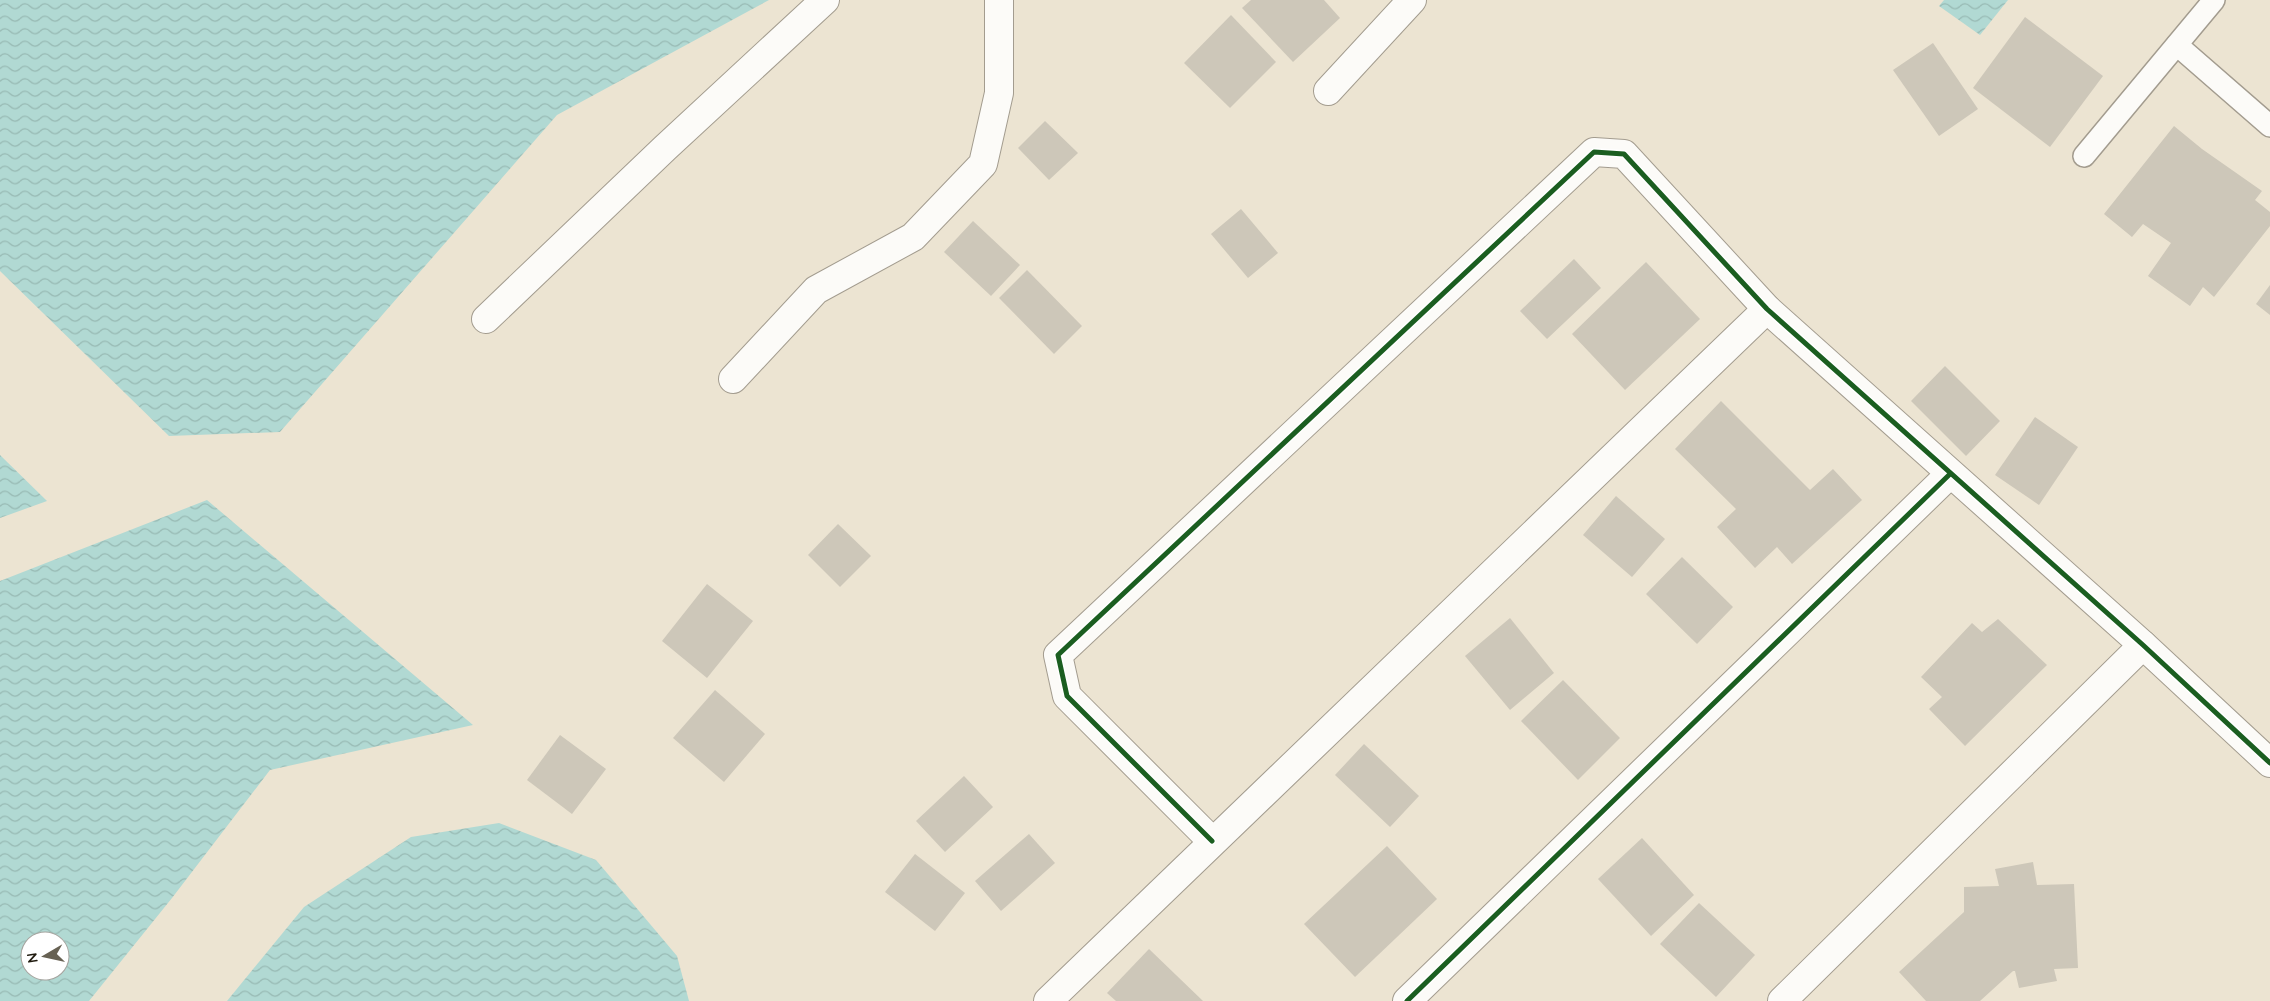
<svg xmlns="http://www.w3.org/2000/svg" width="2270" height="1001" font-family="Quicksand,sans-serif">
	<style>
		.water { fill: url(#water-waves); fill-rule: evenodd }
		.building { fill: #cdc7b9 }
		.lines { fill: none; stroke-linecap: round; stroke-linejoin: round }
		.lane-casing { stroke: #a39c8f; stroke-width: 24 }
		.street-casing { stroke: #a39c8f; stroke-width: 30 }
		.lane { stroke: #fcfbf8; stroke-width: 21 }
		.street { stroke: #fcfbf8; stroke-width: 28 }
		.cycleway-casing { stroke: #fff; stroke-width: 8 }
		.cycleway { stroke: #1b5e20; stroke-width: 5 }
	</style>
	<defs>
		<pattern id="water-waves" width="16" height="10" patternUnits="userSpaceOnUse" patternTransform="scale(1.25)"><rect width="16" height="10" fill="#b1d9d3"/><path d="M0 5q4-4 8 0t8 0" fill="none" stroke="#98bab4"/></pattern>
	</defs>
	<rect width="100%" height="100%" fill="#ece4d2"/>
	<g class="water">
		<polygon points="0,0 769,0 557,115 280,432 169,436 0,271"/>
		<polygon points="1944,0 2008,0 1980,35 1939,6"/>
		<polygon points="0,455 47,501 0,518"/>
		<path d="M207,500L473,725L270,770L172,898L89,1001H0V581ZM30,941H60V971H30Z"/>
		<polygon points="499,823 596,860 677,956 689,1001 227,1001 304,907 411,837"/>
	</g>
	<g class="building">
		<polygon points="1251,0 1324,0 1340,18 1293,62 1242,8"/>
		<polygon points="1231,15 1276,62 1230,108 1184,63"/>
		<polygon points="2025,17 2103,76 2050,147 1973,88"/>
		<polygon points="1933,43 1978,109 1939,136 1893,70"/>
		<polygon points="1045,121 1078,153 1049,180 1018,148"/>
		<polygon points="2174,126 2202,149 2262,191 2255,200 2270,212 2270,226 2214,297 2203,287 2190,306 2148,276 2171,243 2143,224 2132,237 2104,214"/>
		<polygon points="1241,209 1278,253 1248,278 1211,234"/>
		<polygon points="973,221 1020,265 991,296 944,252"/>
		<polygon points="1574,259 1601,288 1547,339 1520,311"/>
		<polygon points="1646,262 1700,319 1625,390 1572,334"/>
		<polygon points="1027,270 1082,326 1054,354 999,298"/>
		<polygon points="2270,285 2270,315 2256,304"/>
		<polygon points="1945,366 2000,421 1966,456 1911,401"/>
		<polygon points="1721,401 1810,490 1833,469 1862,500 1792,564 1777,547 1755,568 1717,527 1736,509 1675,449"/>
		<polygon points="2035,417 2078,447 2039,505 1995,475"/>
		<polygon points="1616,496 1665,539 1632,577 1583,535"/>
		<polygon points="838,524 871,556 840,587 808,555"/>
		<polygon points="1682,557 1733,607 1697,644 1646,594"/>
		<polygon points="707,584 753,621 707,678 662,641"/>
		<polygon points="1510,618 1554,673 1510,710 1465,656"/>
		<polygon points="1998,619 2047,665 1965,746 1929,709 1942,697 1921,677 1972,623 1982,632"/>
		<polygon points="1563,680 1620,738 1578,780 1521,721"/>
		<polygon points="715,690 765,734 724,782 673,738"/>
		<polygon points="560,735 606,769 572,814 527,780"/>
		<polygon points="1364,744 1419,796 1390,827 1335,775"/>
		<polygon points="964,776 993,807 945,852 916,821"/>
		<polygon points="1029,834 1055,863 1001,911 975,881"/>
		<polygon points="1642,838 1694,895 1651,936 1598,879"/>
		<polygon points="1387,846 1437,899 1355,977 1304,924"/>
		<polygon points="915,854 965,893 935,931 885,892"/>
		<polygon points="2033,862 2037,885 2074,884 2078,968 2054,969 2057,981 2019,988 2015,971 2013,971 1980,1001 1926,1001 1899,972 1964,912 1964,887 1999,886 1995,869"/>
		<polygon points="1699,903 1755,955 1716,997 1660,944"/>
		<polygon points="1149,949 1203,1001 1116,1001 1107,993"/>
	</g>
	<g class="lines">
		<g class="lane-casing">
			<g id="lane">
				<polyline points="2177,45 2270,126"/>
				<polyline points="2084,156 2214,0"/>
			</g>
		</g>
		<g class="street-casing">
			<g id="street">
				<polyline points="1328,91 1412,0"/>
				<polyline points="486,319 665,148 825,0"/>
				<polyline points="733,379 816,290 913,237 983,164 999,93 999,0"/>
				<polyline points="1212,841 1067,696 1058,655 1594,152 1624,154 1767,309 2143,645 2270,763"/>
				<polyline points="1048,1001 1767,309"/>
				<polyline points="1407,1001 1950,474"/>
				<polyline points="1782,1001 2143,645"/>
			</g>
		</g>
		<use href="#lane" class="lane"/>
		<use href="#street" class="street"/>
		<g class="cycleway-casing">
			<g id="cycleway">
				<polyline points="1212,841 1067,696 1058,655 1594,152 1624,154 1767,309 2143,645 2270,763"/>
				<polyline points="1407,1001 1950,474"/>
			</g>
		</g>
		<use href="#cycleway" class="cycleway"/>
	</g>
	<g transform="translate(45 956) rotate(261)"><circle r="24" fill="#ffffff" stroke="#a6a49f"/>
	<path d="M0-4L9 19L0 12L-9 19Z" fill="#676153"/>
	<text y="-8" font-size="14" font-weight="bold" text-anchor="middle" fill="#201b0f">N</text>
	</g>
</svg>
